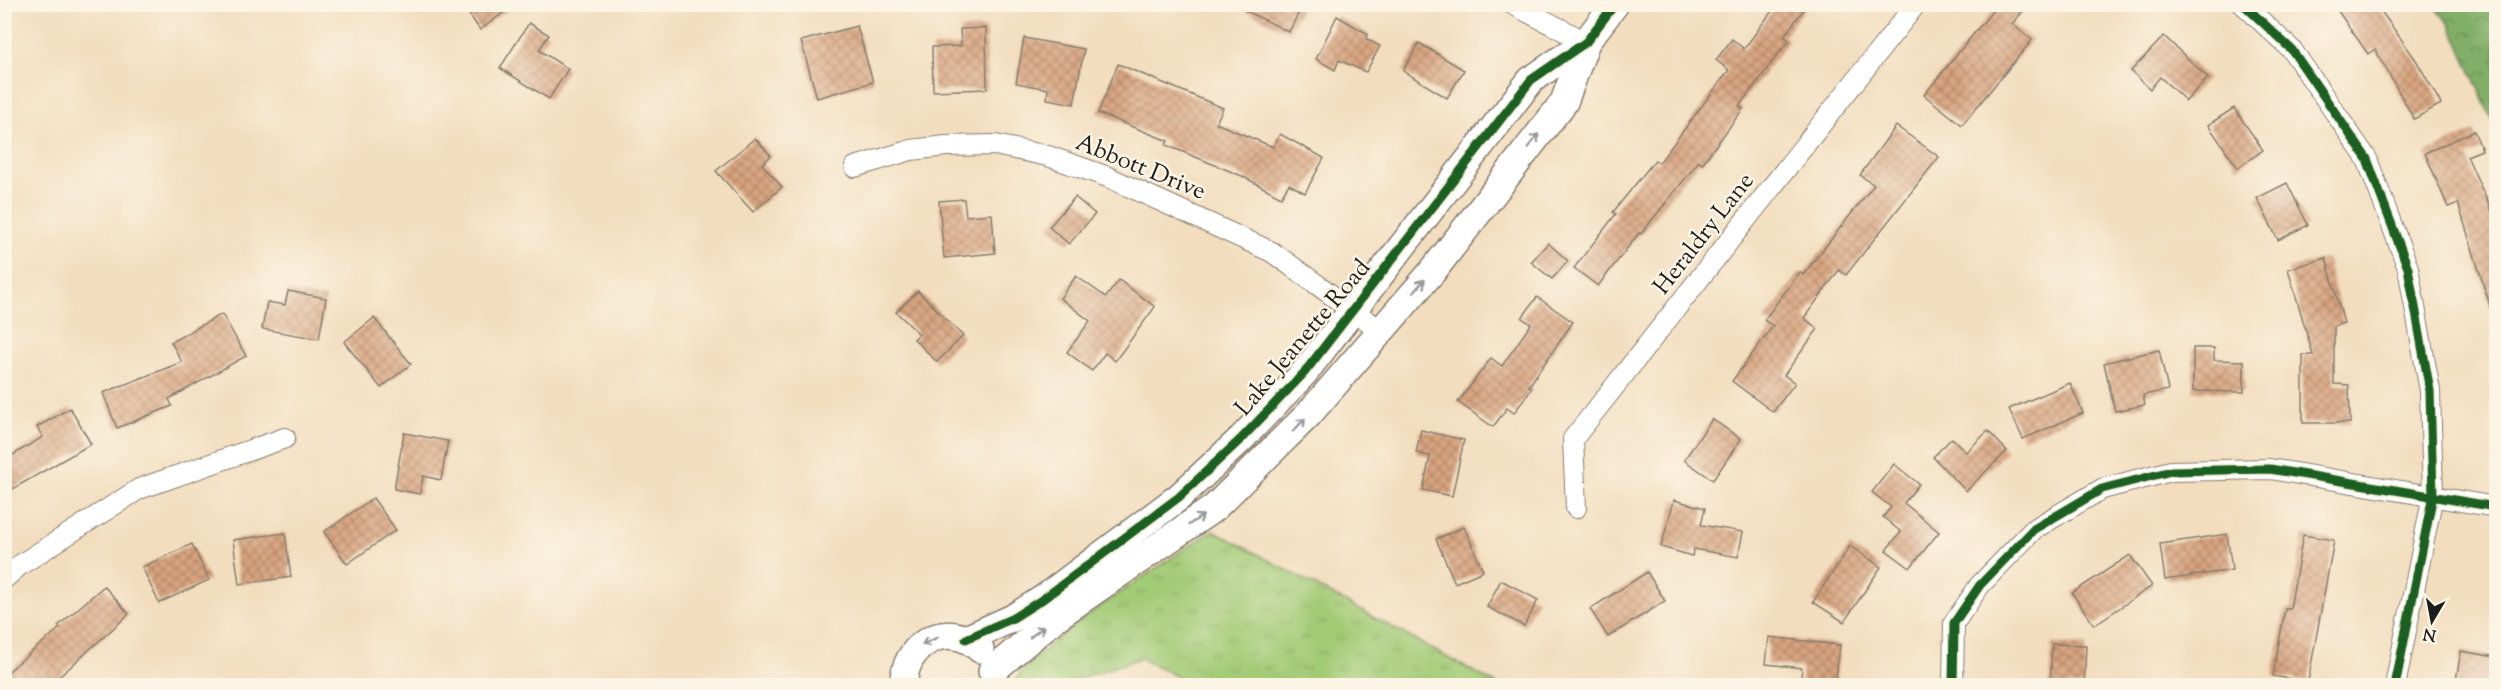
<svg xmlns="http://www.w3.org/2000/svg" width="2501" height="690" font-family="'Sorts Mill Goudy',serif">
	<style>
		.grass { fill: url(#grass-tufts); stroke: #5f7449; stroke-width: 1.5 }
		.forest { fill: url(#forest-crowns); stroke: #4e6642; stroke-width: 1.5 }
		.building { fill: url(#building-cross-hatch) }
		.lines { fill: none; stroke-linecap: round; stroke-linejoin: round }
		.street-casing { stroke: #877c6d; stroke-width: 22 }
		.secondary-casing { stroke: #877c6d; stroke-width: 30 }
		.street { stroke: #fff; stroke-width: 20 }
		.secondary { stroke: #fff; stroke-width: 27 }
		.cycleway-casing { stroke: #fcf5e5; stroke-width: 13 }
		.cycleway { stroke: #1b5e20; stroke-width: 9 }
		.oneway { stroke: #999 }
		.labels { text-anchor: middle; stroke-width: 5; stroke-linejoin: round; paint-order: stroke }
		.street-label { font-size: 24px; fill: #1c1c1c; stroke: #fcf5e5 }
	</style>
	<defs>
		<pattern id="grass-tufts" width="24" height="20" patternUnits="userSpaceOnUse" patternTransform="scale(1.5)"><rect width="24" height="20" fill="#a2cb76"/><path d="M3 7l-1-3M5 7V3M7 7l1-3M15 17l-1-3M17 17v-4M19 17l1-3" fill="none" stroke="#8bae66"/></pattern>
		<pattern id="forest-crowns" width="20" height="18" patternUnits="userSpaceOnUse" patternTransform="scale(1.5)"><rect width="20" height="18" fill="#81af67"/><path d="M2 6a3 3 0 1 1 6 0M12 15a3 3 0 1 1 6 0" fill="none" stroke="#698e54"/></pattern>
		<pattern id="building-cross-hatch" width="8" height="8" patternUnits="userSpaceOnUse" patternTransform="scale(1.5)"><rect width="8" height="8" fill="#d9a47f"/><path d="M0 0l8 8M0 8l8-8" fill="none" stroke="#af8567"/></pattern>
	</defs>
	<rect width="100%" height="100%" fill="#fcf5e5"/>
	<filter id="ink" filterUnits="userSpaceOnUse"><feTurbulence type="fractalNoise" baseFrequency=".0167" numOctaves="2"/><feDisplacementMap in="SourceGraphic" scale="12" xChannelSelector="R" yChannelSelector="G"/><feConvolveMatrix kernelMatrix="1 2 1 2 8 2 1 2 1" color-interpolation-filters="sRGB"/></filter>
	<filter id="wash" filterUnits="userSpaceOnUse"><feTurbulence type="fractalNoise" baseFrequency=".008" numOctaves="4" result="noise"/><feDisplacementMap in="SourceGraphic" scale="24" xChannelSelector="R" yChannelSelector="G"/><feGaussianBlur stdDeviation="1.35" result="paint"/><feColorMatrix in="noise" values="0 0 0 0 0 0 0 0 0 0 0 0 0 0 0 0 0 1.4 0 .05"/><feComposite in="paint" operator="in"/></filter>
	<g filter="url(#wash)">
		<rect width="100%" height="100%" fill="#f2ddbe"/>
		<path class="grass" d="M1213,530L1498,685H1194L1140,658L1077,679L1068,685H1014C1025,650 1176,556 1213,530Z"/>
		<polygon class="forest" points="2434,5 2496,5 2496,130 2451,26"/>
		<g id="blocks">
			<g class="building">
				<polygon points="462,4 515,4 480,30"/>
				<polygon points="1232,4 1303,4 1289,32"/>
				<polygon points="1777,4 1808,4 1784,36 1789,40 1739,106 1743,109 1702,164 1699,161 1641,234 1639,233 1598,286 1574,268 1616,214 1613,212 1655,160 1659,163 1729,70 1716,60 1732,39 1744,49"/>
				<polygon points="1998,4 2029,4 2012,24 2032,40 1962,125 1924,95"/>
				<polygon points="2333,4 2376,4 2416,60 2441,104 2414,119 2375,49 2368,54"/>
				<polygon points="1337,16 1368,34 1366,39 1380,46 1366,72 1339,60 1335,70 1316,59"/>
				<polygon points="529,23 549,35 539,50 568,69 549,99 500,68"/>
				<polygon points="857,26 873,82 817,98 801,41"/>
				<polygon points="986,28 987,89 933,91 932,47 961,46 960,29"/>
				<polygon points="2164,36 2208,78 2186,101 2160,77 2150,89 2131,71"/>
				<polygon points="1024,38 1084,49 1074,104 1047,99 1048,89 1016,83"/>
				<polygon points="1419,43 1464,70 1447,98 1403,71"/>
				<polygon points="1118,64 1223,108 1216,123 1273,147 1280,134 1324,158 1305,193 1289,184 1281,197 1242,176 1166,145 1168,141 1098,113"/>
				<polygon points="2234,108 2263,150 2238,168 2208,125"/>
				<polygon points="1896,126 1939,157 1846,275 1839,270 1804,318 1818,329 1784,375 1795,383 1773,412 1732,381 1773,326 1764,320 1800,272 1803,275 1874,185 1860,175"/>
				<polygon points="2474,131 2482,150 2467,156 2496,221 2496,311 2492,312 2458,203 2448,207 2425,153"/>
				<polygon points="755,138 771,156 762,164 782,187 753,212 716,171"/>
				<polygon points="2287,183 2308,225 2278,240 2257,198"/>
				<polygon points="1075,197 1095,214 1069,244 1049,227"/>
				<polygon points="964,199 966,216 992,214 995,253 944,258 939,201"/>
				<polygon points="1548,243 1568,261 1552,279 1531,262"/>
				<polygon points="2326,258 2344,323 2334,326 2334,384 2349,385 2350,423 2303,423 2303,355 2313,355 2288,269"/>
				<polygon points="1076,276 1106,297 1119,280 1155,307 1115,361 1105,353 1092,371 1067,352 1090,321 1060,298"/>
				<polygon points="288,291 326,298 319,339 262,329 267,302 285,305"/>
				<polygon points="918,291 963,336 937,362 914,339 919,334 896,312"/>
				<polygon points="1537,297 1573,322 1529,386 1532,388 1514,413 1507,408 1493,427 1458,402 1491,358 1502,366 1531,324 1522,318"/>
				<polygon points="222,314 246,356 169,399 172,406 117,428 103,393 182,362 171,342"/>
				<polygon points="374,318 411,364 381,388 344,342"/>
				<polygon points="2193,348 2214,348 2214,360 2244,361 2244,392 2193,391"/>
				<polygon points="2159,350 2168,390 2143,395 2145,405 2115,411 2104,363"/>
				<polygon points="2070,383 2083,413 2023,439 2009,409"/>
				<polygon points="70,408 91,444 4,494 4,460 43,437 37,427"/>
				<polygon points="1712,419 1741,439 1713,480 1684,460"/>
				<polygon points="1421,430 1464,440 1452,496 1423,490 1430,456 1416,453"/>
				<polygon points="1988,431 2007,451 1966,491 1933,457 1952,438 1966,452"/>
				<polygon points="404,433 448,441 441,480 423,476 420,494 394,489"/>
				<polygon points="1894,464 1919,484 1904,503 1939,532 1910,568 1886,550 1901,532 1883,517 1891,507 1872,492"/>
				<polygon points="373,498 396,530 347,564 324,532"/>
				<polygon points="1674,500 1705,508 1701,525 1743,532 1738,557 1694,549 1692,556 1661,547"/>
				<polygon points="1464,527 1483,571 1455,583 1436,539"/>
				<polygon points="285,533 291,577 239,584 233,540"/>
				<polygon points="2227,534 2232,570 2165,580 2160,544"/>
				<polygon points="2303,535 2334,540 2308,682 2273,676 2285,609 2290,609"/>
				<polygon points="192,544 209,580 159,603 142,567"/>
				<polygon points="1850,546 1881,567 1844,622 1813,602"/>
				<polygon points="2130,555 2152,586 2094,625 2072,593"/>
				<polygon points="1647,572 1665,601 1608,637 1590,609"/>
				<polygon points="1501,580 1538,600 1524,626 1487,607"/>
				<polygon points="104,586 129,614 49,686 4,686 4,675 60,628 58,626"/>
				<polygon points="1769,637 1840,645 1835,686 1800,686 1802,668 1766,664"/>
				<polygon points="2052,644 2086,645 2084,686 2050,686"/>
				<polygon points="2461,651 2496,657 2496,683 2486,681 2485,686 2455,686"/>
			</g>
		</g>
	</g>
	<g filter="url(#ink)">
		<use href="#blocks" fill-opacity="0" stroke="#877c6d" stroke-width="1.5"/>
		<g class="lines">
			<g class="street-casing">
				<g id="street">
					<polyline points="1512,4 1586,42"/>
					<polyline points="2243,4 2292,50 2367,159 2408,268 2430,391 2433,495 2395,686"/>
					<polyline points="855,167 911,150 946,146 995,145 1048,156 1108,177 1272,252 1380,330"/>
					<polyline points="1576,508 1573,439 1916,4"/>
					<polyline points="4,579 20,565 139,489 285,438"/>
					<polyline points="1953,686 1954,623 1980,585 2034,529 2102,489 2171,471 2270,469 2496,507"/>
				</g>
			</g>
			<g class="secondary-casing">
				<g id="secondary">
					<polyline points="966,639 1013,618 1043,599 1179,497 1241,439 1304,373 1531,80 1586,42 1615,4"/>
					<polyline points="992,671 1055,618 1214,508 1308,415 1432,272 1564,102 1586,42"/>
					<path d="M904,686C902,644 949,618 980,649"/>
				</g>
			</g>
			<use href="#street" class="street"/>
			<use href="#secondary" class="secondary"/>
			<g class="cycleway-casing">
				<g id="cycleway">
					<polyline points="2243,4 2292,50 2367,159 2408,268 2430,391 2433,495 2395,686"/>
					<polyline points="966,639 1013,618 1043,599 1179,497 1241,439 1304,373 1531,80 1586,42 1615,4"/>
					<polyline points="1953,686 1954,623 1980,585 2034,529 2102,489 2171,471 2270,469 2496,507"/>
				</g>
			</g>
			<use href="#cycleway" class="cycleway"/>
		</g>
		<defs><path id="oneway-shaft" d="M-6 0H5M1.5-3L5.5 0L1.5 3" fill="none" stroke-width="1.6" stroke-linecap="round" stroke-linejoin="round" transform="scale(1.5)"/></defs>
		<g class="oneway">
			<use href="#oneway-shaft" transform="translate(1533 141) rotate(-52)"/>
			<use href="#oneway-shaft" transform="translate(1419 286) rotate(-48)"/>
			<use href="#oneway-shaft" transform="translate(1299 425) rotate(-46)"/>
			<use href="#oneway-shaft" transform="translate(1196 520) rotate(-34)"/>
			<use href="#oneway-shaft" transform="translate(1037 632) rotate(-38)"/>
			<use href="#oneway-shaft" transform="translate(930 641) rotate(154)"/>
		</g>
	</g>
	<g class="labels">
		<g class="street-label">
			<text transform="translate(1141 166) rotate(22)" y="8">Abbott Drive</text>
			<text transform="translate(1703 233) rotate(-52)" y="8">Heraldry Lane</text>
			<text transform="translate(1302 337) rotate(-50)" y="8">Lake Jeanette Road</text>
		</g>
	</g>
	<rect width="2501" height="690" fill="none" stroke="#fcf5e5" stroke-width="24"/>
	<g transform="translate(2432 621) rotate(190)" stroke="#fcf5e5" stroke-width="4.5" paint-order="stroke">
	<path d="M0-4.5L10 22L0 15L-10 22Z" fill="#1c1c1c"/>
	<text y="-9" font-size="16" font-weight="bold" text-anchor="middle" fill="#1c1c1c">N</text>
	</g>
</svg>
